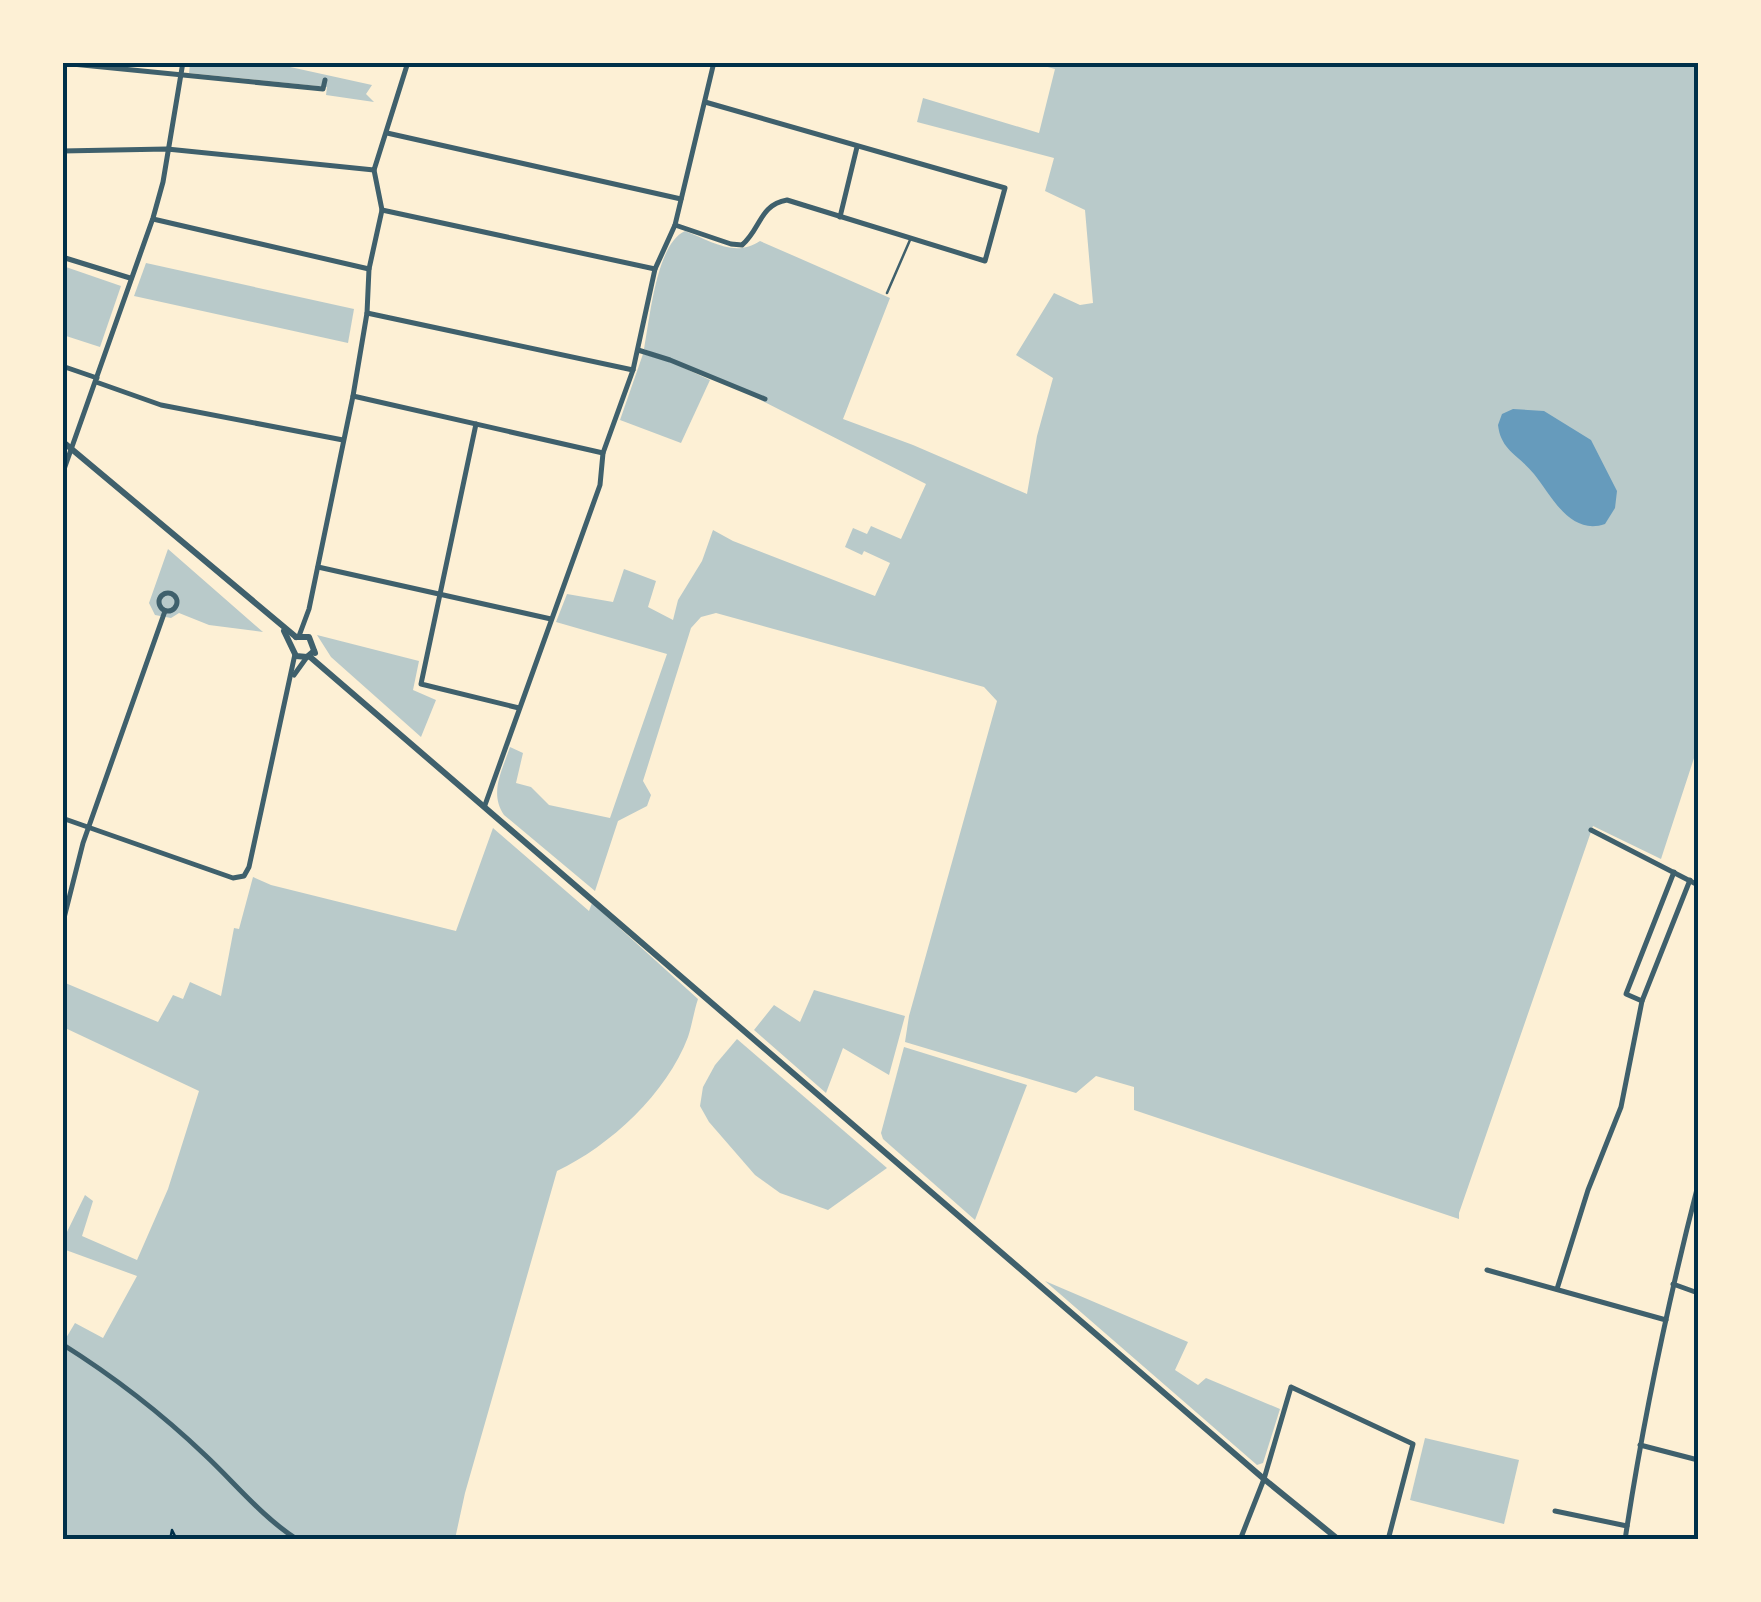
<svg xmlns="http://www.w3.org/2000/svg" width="1761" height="1602" font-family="'DejaVu Sans',sans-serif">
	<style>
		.green { fill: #b9caca }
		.water { fill: #669bbc }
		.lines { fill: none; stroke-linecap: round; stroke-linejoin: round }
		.path { stroke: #003049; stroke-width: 2.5 }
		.service { stroke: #3f606c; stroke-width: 2.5 }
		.minor { stroke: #3f606c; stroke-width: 5 }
		.tertiary { stroke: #3f606c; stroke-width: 6 }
		.neatline { fill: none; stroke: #003049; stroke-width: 4 }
	</style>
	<rect width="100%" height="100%" fill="#fdf0d5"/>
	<g class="green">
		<polygon points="190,63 272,63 372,85 366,94 374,102 326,95 327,87 189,73"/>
		<path d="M1033,63H1698V755H1695L1661,859L1593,826L1459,1213V1219L1134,1110V1087L1096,1076L1076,1093L905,1042L909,1016L997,701L984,687L716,613L701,617L691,628L643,781L651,795L647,806L618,821L595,891L504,815C489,793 502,771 510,747L523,753L516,783L531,787L549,805L610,818L667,654L556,622L567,594L613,602L624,569L656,581L648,607L673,620L678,600L702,561L713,530L733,541L875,596L890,563L864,551L862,555L845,547L853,528L867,534L871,526L901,539L926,484L739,389L644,349C650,319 656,244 685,231C711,241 735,258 760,241L890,298L843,419L913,445L1027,494L1037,436L1053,378L1016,355L1054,293L1080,305L1093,303L1085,210L1045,191L1054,158L917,122L923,98L1039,133L1055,69Z"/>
		<polygon points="146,263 354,309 348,343 134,296"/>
		<polygon points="63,266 121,286 100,347 63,335"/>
		<polygon points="643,354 671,362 710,380 681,443 620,420"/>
		<polygon points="168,549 263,632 209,625 179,613 171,618 155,615 149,603"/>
		<polygon points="317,635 419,661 413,690 436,700 421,737 331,657"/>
		<path d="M493,828L589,911L592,903L698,999C694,1011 692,1025 688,1037C667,1093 610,1146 557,1171L465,1493L455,1539H63V1343L75,1323L103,1338L137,1276L63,1249V1235L65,1236L85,1195L93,1201L82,1236L137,1260L168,1189L199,1091L63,1027V982L158,1022L173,995L183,999L190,982L221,996L234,928L239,929L253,877L271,885L456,931Z"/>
		<polygon points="814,990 905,1016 889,1075 843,1048 826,1093 754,1030 774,1005 800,1022"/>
		<polygon points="737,1039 887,1168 828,1210 780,1193 755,1175 709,1122 700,1106 703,1087 715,1065"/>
		<polygon points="904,1047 1027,1085 975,1220 883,1139 881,1133"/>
		<polygon points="1045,1281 1188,1342 1175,1370 1198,1385 1206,1378 1280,1409 1263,1463 1257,1465"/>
		<polygon points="1425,1438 1519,1460 1504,1524 1410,1500"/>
	</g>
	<path class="water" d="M1513,409L1544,411L1591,440L1617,491L1615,508L1605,524C1570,536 1551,495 1534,474C1519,455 1501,451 1498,425L1502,414Z"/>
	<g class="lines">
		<polyline class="path" points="170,1540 172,1530 177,1540"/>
		<polyline class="service" points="887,293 910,240"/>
		<g class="minor">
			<polyline points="62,63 323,89 325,80"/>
			<polyline points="387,133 681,199"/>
			<polyline points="62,151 167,149 374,170 408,62"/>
			<polyline points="382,210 655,269"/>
			<polyline points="840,217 857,147"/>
			<polyline points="153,219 369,269"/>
			<path d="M675,225L731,244L742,245C761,229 759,205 787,200L985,261L1005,188L705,102"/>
			<polyline points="62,257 130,278"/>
			<polyline points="367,313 633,370"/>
			<polyline points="638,350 670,360 765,399"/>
			<polyline points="62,366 97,378"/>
			<polyline points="96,382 161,405 343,440"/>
			<polyline points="353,396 603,453"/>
			<polyline points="476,424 421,684 519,708"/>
			<polyline points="62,475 153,218 163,182 183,62"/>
			<polyline points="318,567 551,619"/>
			<circle cx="168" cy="602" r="9"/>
			<polyline points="299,636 309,609 353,396 367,313 369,269 382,210 374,170"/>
			<polyline points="294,675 307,657"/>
			<polyline points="485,805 600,485 603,453 633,370 655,269 675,225 714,62"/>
			<polyline points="62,818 233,878 244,876 249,867 295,654"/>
			<polyline points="1591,830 1698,885"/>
			<polyline points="62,926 83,843 165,611"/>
			<polyline points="1642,1001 1626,994 1674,872"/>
			<polyline points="1487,1270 1666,1320"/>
			<polyline points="1673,1284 1698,1293"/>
			<polyline points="1557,1289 1588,1190 1621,1107 1642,1001 1690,880"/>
			<path d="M62,1344C113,1376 162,1414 205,1455C235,1483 263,1518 298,1540"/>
			<polyline points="1640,1445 1698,1460"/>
			<polyline points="1555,1511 1627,1526"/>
			<polyline points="1240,1540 1264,1479 1291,1387 1413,1444 1388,1540"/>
			<path d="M1625,1540C1643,1420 1668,1302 1698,1185"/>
		</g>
		<g class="tertiary">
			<polyline points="62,441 296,637"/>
			<polyline points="284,631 296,656 307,657 314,651"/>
			<polyline points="296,637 309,637 315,653"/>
			<polyline points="309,656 1264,1479 1339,1540"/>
		</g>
	</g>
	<rect width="1761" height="1602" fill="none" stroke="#fdf0d5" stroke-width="130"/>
	<rect x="65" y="65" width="1631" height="1472" class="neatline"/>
</svg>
